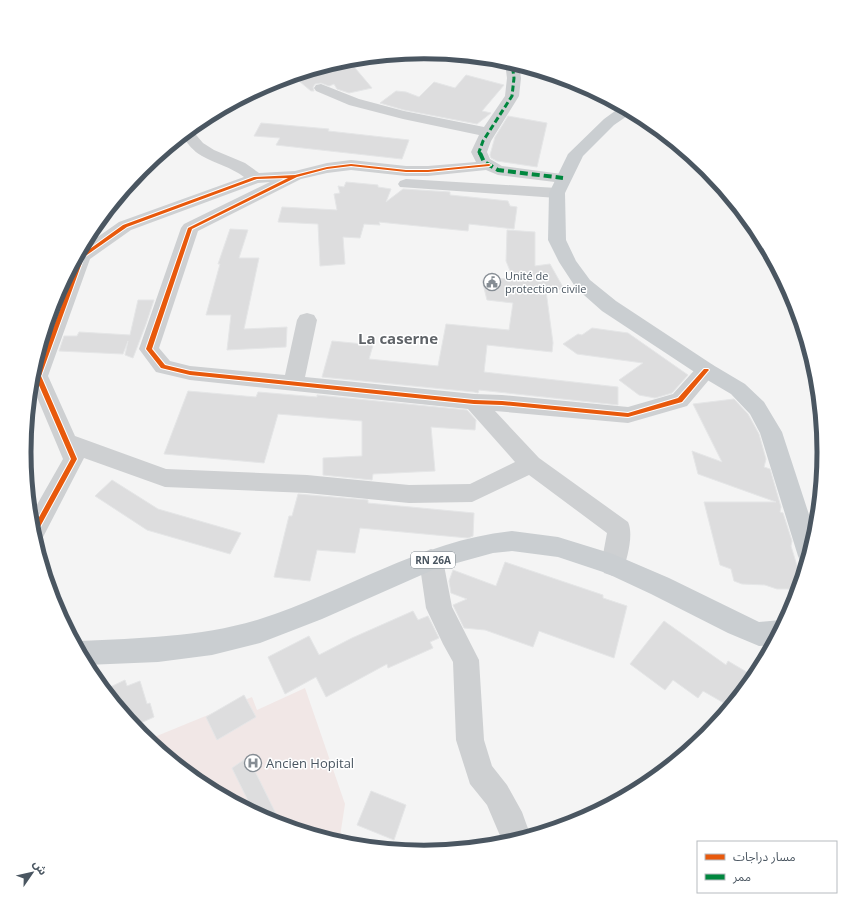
<svg xmlns="http://www.w3.org/2000/svg" width="849" height="905" font-family="'Open Sans','Noto Sans Arabic',sans-serif">
	<style>
		.medical { fill: #f1e7e6 }
		.building { fill: #ddddde; stroke: #e5e6e7 }
		.lines { fill: none; stroke-linecap: round; stroke-linejoin: round }
		.minor { fill: #ced0d2; fill-rule: evenodd }
		.major { fill: #caced1; fill-rule: evenodd }
		.quiet-far1 { stroke: #00873e; stroke-width: 3; stroke-dasharray: 6 3; stroke-linecap: butt }
		.quiet { stroke: #00873e; stroke-width: 4; stroke-dasharray: 8 4; stroke-linecap: butt }
		.cycleway-casing { stroke: #fff; stroke-width: 2 }
		.cycleway { fill: #e8590c; fill-rule: evenodd }
		.labels { text-anchor: middle; stroke-width: 3; stroke-linejoin: round; paint-order: stroke }
		.shield { fill: #fff; stroke: #808990; stroke-width: 1 }
		.shield-label { font-size: 10px; font-weight: bold; fill: #4a5661 }
		.poi-label { font-size: 11px; fill: #4a5661; stroke: #fff; text-anchor: start }
		.near-poi-label { font-size: 13px; fill: #4a5661; stroke: #fff; text-anchor: start }
		.district-label { font-size: 15px; font-weight: bold; fill: #5f6368; stroke: #fff }
		.rim { fill: none; stroke: #4a5661; stroke-width: 5 }
	</style>
	<rect width="100%" height="100%" fill="#f4f4f4"/>
	<polygon class="medical" points="305,688 345,804 339,843 271,822 202,785 147,740 252,697 257,710"/>
	<g class="building">
		<polygon points="350,62 372,88 349,93 337,89 334,84 329,86 321,83 315,84 313,87 314,91 311,91 293,76 323,67"/>
		<polygon points="466,75 504,85 482,111 491,113 477,124 404,110 380,103 396,91 406,92 419,97 434,82 455,88"/>
		<polygon points="508,116 547,123 537,167 497,161 491,158 490,155 495,137"/>
		<polygon points="261,123 329,129 328,131 409,140 402,159 276,145 280,138 254,136"/>
		<polygon points="346,182 378,185 378,187 391,189 386,202 403,189 450,192 450,195 508,201 510,206 517,207 514,229 469,224 468,231 379,222 380,225 364,224 360,238 343,237 345,264 320,266 318,224 278,222 282,207 337,210 334,194 340,193 338,186 344,187"/>
		<polygon points="230,229 248,230 239,258 259,258 244,329 287,327 286,347 227,350 231,315 206,315 220,264 218,264"/>
		<polygon points="507,230 535,232 535,266 550,264 564,289 546,291 553,343 552,352 487,345 484,372 618,387 618,405 479,390 478,393 474,392 322,377 332,341 373,345 369,359 438,366 446,324 509,330 513,303 487,300 482,280 513,278 506,261"/>
		<polygon points="138,300 154,300 146,324 133,358 125,355 128,341 123,354 59,351 64,336 77,336 79,332 130,335"/>
		<polygon points="592,328 628,333 688,375 672,393 655,398 639,395 619,380 643,363 577,354 563,344 578,334 582,335"/>
		<polygon points="188,391 256,397 258,392 317,397 317,395 467,410 476,420 475,430 431,427 435,471 373,474 372,480 323,475 323,458 362,456 362,421 278,414 264,463 164,454"/>
		<polygon points="734,399 748,414 759,434 766,459 764,467 770,469 781,507 780,512 783,513 792,541 791,546 798,569 805,572 800,589 777,589 765,585 742,584 734,581 731,569 720,565 704,502 776,502 698,474 692,451 722,462 693,404"/>
		<polygon points="112,480 158,509 241,533 230,554 147,530 95,496"/>
		<polygon points="298,494 368,500 368,503 474,513 473,536 468,538 360,528 355,553 317,550 310,581 274,577 289,516 292,516"/>
		<polygon points="505,562 603,595 603,598 627,606 614,658 539,631 533,647 485,630 464,628 453,605 467,599 451,593 449,581 453,570 496,586"/>
		<polygon points="413,611 418,620 428,616 439,638 430,642 433,648 388,668 387,664 326,697 316,677 285,694 268,657 309,636 319,655 352,638"/>
		<polygon points="664,621 726,665 728,661 750,674 747,680 751,683 731,707 703,691 698,698 673,680 665,690 630,664"/>
		<polygon points="125,680 127,686 140,681 147,704 150,703 154,717 134,726 104,690"/>
		<polygon points="244,695 256,717 217,740 206,717"/>
		<polygon points="248,757 282,826 271,822 254,813 232,768"/>
		<polygon points="371,791 406,805 394,840 357,825"/>
	</g>
	<g class="lines">
		<g class="minor">
			<path d="M507,61L519,65L521,78L519,96L491,141L487,152L490,159L502,166L569,175L571,178L569,181L563,183L498,175L486,170L428,176H406L351,170L327,173L301,179L198,231L159,348L170,361L190,366L285,375L297,320L300,315L307,313L314,315L317,320L305,377L474,394L502,395L628,407L673,394L699,365L706,363L713,365L716,370L713,375L687,406L628,423L495,411L539,458L628,522C634,534 627,560 622,573L613,576L604,573L601,565L607,533L529,475L472,502L409,503L307,493L165,487L84,458L41,541L36,543L32,530L30,517L63,459L31,383L32,374L45,330L62,285L82,248L119,222L244,177C231,167 216,164 202,156C193,151 188,144 182,136L191,129L203,143L214,150L245,163L259,173L295,171L327,163L351,160L406,166H428L476,162L471,152L479,135L403,119L349,105L316,91L314,88L316,85L321,84L359,99L404,111L484,127L505,96L507,78L505,63ZM270,182L184,224L181,228L139,349L156,372L190,380L468,409L515,462L470,484L409,485L307,475L166,469L75,436L48,376L90,259L131,230L258,183Z"/>
			<polygon points="406,179 557,188 563,190 565,193 563,196 557,198 400,187 398,184 400,181"/>
			<polygon points="431,549 440,553 443,560 452,607 479,660 484,740 492,766 507,785 522,812 531,837 504,845 487,805 470,784 456,740 453,662 443,644 426,608 419,560 422,553"/>
		</g>
		<g class="major">
			<polygon points="622,106 633,112 614,125 583,156 565,193 566,240 576,261 590,280 616,301 713,365 745,384 764,402 782,432 816,536 807,565 801,563 798,556 760,433 750,414 731,394 699,375 602,311 576,288 559,262 548,240 549,193 568,154 604,119"/>
			<path d="M512,531L558,537L613,554L669,578L759,622L781,620L786,622L774,645L759,646L728,633L651,594L606,573L558,557L512,551L493,553L435,569L322,619L260,643L212,655L158,662L86,665L74,643L80,641C141,638 202,637 260,619C345,592 422,540 512,531Z"/>
		</g>
		<polyline class="quiet-far1" points="480,154 479,152 483,141 512,96 514,78 512,63"/>
		<polyline class="quiet" points="480,153 484,162 498,170 563,178"/>
		<g class="cycleway-casing">
			<polygon id="cycleway" points="351,164 406,170 428,170 489,164 491,165 489,166 428,172 406,172 351,166 327,169 297,177 192,229 152,349 165,365 190,371 474,400 502,401 628,413 678,398 704,369 708,369 709,370 708,371 682,402 628,417 502,405 474,404 190,375 161,368 146,349 188,228 288,178 257,179 127,227 84,257 41,376 77,459 35,536 34,537 32,530 71,459 35,376 80,256 123,225 254,177 295,175 327,167"/>
		</g>
		<use href="#cycleway" class="cycleway"/>
	</g>
	<defs>
		<g id="civic-ring" transform="scale(0.9)"><circle r="9.5" fill="#fff" stroke="#868d94" stroke-width="1.5"/><path d="M-.6-6.5H3V-4.5H.6V-3L4-1V1h2V6H-6V1h2V-1L-.6-3ZM-1.2 2.5V6h2.4V2.5Z" fill="#868d94"/></g>
		<g id="hospital-ring" transform="scale(0.9)"><circle r="9.5" fill="#fff" stroke="#868d94" stroke-width="1.5"/><path d="M-5-5h3v3.5h4V-5h3V5h-3V1.5h-4V5h-3Z" fill="#868d94"/></g>
	</defs>
	<g fill-rule="evenodd">
		<use href="#civic-ring" x="492" y="282"/>
		<use href="#hospital-ring" x="253" y="763"/>
	</g>
	<g class="labels">
		<rect class="shield" x="411" y="552" width="44" height="16" rx="3"/>
		<g class="shield-label">
			<text x="433" y="564">RN 26A</text>
		</g>
		<g class="poi-label">
			<text x="505" y="280">Unité de<tspan x="505" dy="13">protection civile</tspan></text>
		</g>
		<g class="near-poi-label">
			<text x="266" y="768">Ancien Hopital</text>
		</g>
		<g class="district-label">
			<text x="398" y="344">La caserne</text>
		</g>
	</g>
	<path d="M0 0H849V905H0ZM31 452a393 393 0 1 1 786 0a393 393 0 1 1-786 0Z" fill="#fff" fill-rule="evenodd"/>
	<path class="rim" d="M31 452a393 393 0 1 1 786 0a393 393 0 1 1-786 0Z"/>
	<rect x="697" y="841" width="140" height="52" fill="#ffffff" stroke="#b7bbc0"/>
	<rect x="705" y="854" width="20" height="6" fill="#e8590c" stroke="#b7bbc0"/>
	<text x="733" y="861" font-size="12" fill="#4a5661">مسار دراجات</text>
	<rect x="705" y="874" width="20" height="6" fill="#00873e" stroke="#b7bbc0"/>
	<text x="733" y="881" font-size="12" fill="#4a5661">ممر</text>
	<g transform="translate(32 873) rotate(56)" stroke="#ffffff" stroke-width="3" paint-order="stroke">
	<path d="M0-3L7 15L0 10L-7 15Z" fill="#4a5661"/>
	<text y="-6" font-size="11" font-weight="bold" text-anchor="middle" fill="#4a5661">ش</text>
	</g>
</svg>
